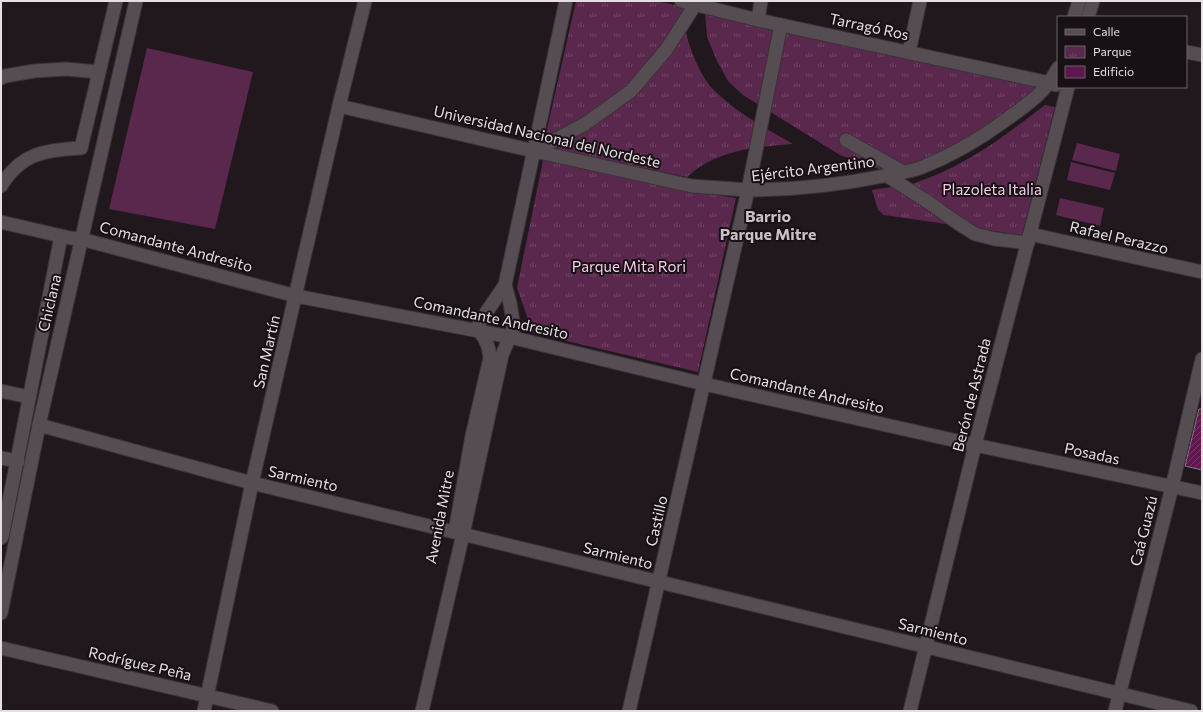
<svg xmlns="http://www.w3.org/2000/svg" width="1203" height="712" font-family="Commissioner,sans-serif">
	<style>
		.grass { fill: #5a274d }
		.park { fill: url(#park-tufts) }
		.building { fill: url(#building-hatch); stroke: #847b81 }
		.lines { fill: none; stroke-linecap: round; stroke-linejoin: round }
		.minor-casing { stroke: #393438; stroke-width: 15 }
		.minor { stroke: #564d53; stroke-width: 13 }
		.labels { text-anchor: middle; stroke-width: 4; stroke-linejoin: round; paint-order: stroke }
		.street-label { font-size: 15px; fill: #e4dfe2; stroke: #171014 }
		.park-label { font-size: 15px; fill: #f7cce9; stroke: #171014 }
		.neighbourhood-label { font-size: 16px; font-weight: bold; fill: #cbc0c7; stroke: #171014 }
	</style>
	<defs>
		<pattern id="park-tufts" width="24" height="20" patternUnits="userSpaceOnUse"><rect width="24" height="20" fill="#5a274d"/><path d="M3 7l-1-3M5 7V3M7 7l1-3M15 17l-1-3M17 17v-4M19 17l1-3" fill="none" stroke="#724666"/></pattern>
		<pattern id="building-hatch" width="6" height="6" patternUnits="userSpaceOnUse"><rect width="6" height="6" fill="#60164f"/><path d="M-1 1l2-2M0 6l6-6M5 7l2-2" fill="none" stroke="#773768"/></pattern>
	</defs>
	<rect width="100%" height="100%" fill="#20181d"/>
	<g class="grass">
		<polygon points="147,48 253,72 215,229 109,209"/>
		<polygon points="1077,143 1120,154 1116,171 1072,160"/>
		<polygon points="1071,162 1115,173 1110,190 1067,180"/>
		<polygon points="1060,198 1104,208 1100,226 1056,215"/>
	</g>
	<g class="park">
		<path d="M576,1H657L684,7C685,16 684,24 686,32C689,48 701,77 712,88C732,110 767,129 793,144C755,147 716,150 687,177L543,147Z"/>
		<polygon points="705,12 1039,87 988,125 942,152 906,166 879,169 840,155 743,95 728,81 717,61 707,37"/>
		<path d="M1045,105L1055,107L1022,235L884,215L878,210L872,190C886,187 901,187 915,183C964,167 1005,136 1045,105Z"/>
		<polygon points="543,160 682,190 736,198 698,372 533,333 517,288"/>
	</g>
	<polygon class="building" points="1199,409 1202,409 1202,470 1185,466"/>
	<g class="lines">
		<g class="minor-casing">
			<g id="minor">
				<polyline points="681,1 758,20 1050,83 1056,85"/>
				<polyline points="1074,17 1079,1"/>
				<polyline points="1088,17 1093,1"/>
				<polyline points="758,20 761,1"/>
				<polyline points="909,52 920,1"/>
				<polyline points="1186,52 1202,55"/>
				<polyline points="1,78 5,76 34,71 66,69 99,72"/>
				<polyline points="339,106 534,151 692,186 748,190 781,25"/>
				<polyline points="846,140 903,172"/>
				<polyline points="534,151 585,124 631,91 666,50 695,5"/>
				<polyline points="886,175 931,204 959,224 975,234 995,239 1028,243"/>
				<path d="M1,186C21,153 45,150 81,148L116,1"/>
				<polyline points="1,222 70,238 81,239 296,296 510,337 704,384 975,445 1202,493"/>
				<polyline points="1030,234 1202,272"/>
				<polyline points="478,330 479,323 505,285 566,1"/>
				<polyline points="1,391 29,397"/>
				<polyline points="39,425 252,483 1191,711"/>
				<polyline points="1,458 18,461"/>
				<path d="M456,526L472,436L490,358C489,346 486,339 478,330"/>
				<polyline points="1,538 2,537 61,236"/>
				<polyline points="1,613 39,425 136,1"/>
				<polyline points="1,648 272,711"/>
				<polyline points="204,711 252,483 339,106 365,1"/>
				<polyline points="422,711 463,534 502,355 514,327 510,303 505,285"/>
				<path d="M629,711L748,190C794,190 839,185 884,176C896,173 909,172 920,168C951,156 980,139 1007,119C1029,103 1045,93 1058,68"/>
				<polyline points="910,711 975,445 1068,87"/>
				<polyline points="1115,711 1172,487 1202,359"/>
			</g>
		</g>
		<use href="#minor" class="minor"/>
	</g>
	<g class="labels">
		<g class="street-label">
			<text transform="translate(869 27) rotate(12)" y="5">Tarragó Ros</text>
			<text transform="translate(547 137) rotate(13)" y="5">Universidad Nacional del Nordeste</text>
			<text transform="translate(813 169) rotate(-7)" y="5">Ejército Argentino</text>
			<text transform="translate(1119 238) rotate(13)" y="5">Rafael Perazzo</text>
			<text transform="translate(176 247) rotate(15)" y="5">Comandante Andresito</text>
			<text transform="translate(50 303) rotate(-77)" y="5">Chiclana</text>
			<text transform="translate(491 318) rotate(12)" y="5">Comandante Andresito</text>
			<text transform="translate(267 352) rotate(-77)" y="5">San Martín</text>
			<text transform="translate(807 391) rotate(13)" y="5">Comandante Andresito</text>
			<text transform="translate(972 395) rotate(-76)" y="5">Berón de Astrada</text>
			<text transform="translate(1092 454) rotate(12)" y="5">Posadas</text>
			<text transform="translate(303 479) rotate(13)" y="5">Sarmiento</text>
			<text transform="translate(440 517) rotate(-79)" y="5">Avenida Mitre</text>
			<text transform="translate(657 521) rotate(-77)" y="5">Castillo</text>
			<text transform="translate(1144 531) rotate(-76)" y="5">Caá Guazú</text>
			<text transform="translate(618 556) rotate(14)" y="5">Sarmiento</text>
			<text transform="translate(933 632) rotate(14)" y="5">Sarmiento</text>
			<text transform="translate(140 664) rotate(13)" y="5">Rodríguez Peña</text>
		</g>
		<g class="park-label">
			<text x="992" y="195">Plazoleta Italia</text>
			<text x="629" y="272">Parque Mita Rori</text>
		</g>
		<g class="neighbourhood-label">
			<text x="768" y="222">Barrio<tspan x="768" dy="18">Parque Mitre</tspan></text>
		</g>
	</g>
	<rect width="1203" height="712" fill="none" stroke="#e4dfe2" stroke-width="4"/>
	<rect x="1057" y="16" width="130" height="72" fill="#171014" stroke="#696366"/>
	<rect x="1065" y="29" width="20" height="6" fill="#564d53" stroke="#696366"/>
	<text x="1093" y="36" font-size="12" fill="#e4dfe2">Calle</text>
	<rect x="1065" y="46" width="20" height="12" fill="url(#park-tufts)" stroke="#696366"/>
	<text x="1093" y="56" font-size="12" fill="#e4dfe2">Parque</text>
	<rect x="1065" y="66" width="20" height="12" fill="#60164f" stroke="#696366"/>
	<text x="1093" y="76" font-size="12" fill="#e4dfe2">Edificio</text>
</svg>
